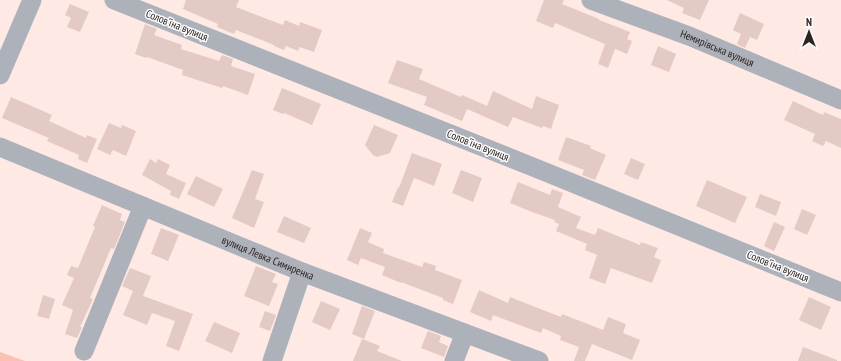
<svg xmlns="http://www.w3.org/2000/svg" width="841" height="361" font-family="'PT Sans Narrow',sans-serif">
	<style>
		.green { fill: #fec0b2 }
		.building { fill: #e4cac4 }
		.lines { fill: none; stroke-linecap: round; stroke-linejoin: round }
		.minor { stroke: #adb1ba; stroke-width: 19 }
		.labels { text-anchor: middle; stroke-width: 3; stroke-linejoin: round; paint-order: stroke }
		.street-label { font-size: 11px; fill: #2d2321; stroke: #fcfcfc }
	</style>
	<rect width="100%" height="100%" fill="#ffe9e4"/>
	<polygon class="green" points="0,352 25,361 0,361"/>
	<g class="building">
		<polygon points="186,0 239,0 236,7 283,25 285,20 299,26 300,22 322,30 314,52 300,47 298,51 286,46 284,50 274,46 274,45 236,30 234,34 217,27 218,24 183,9"/>
		<polygon points="544,0 564,0 562,4 599,19 599,20 630,32 627,39 632,41 627,54 615,49 608,68 598,64 605,44 555,23 553,28 536,21"/>
		<polygon points="667,0 709,0 700,20 682,13 684,8"/>
		<polygon points="70,4 89,12 80,32 67,27 71,18 65,15"/>
		<polygon points="740,13 764,24 757,40 750,37 745,48 737,44 741,34 733,30"/>
		<polygon points="145,24 157,29 154,35 182,45 181,49 219,61 222,55 233,59 231,66 255,74 248,95 223,86 222,88 182,75 183,70 147,57 146,58 135,54"/>
		<polygon points="658,46 676,54 669,72 651,65"/>
		<polygon points="397,60 423,69 419,79 461,97 462,95 487,106 493,91 532,109 536,96 559,105 551,129 543,126 542,128 513,117 508,127 467,109 462,121 424,105 427,97 388,83"/>
		<polygon points="282,88 321,104 312,125 284,113 283,114 273,110"/>
		<polygon points="11,97 52,115 49,121 86,138 87,135 97,139 87,163 78,159 79,155 47,141 49,138 2,118"/>
		<polygon points="793,101 823,115 824,112 841,119 841,148 826,141 823,146 812,141 815,134 784,120"/>
		<polygon points="109,123 121,128 122,125 136,131 126,156 113,150 110,155 97,149"/>
		<polygon points="374,125 398,135 390,153 377,157 373,155 365,145"/>
		<polygon points="566,137 591,146 590,148 606,155 595,180 582,175 584,170 558,160"/>
		<polygon points="412,153 442,164 434,186 414,178 403,206 392,202 398,187 399,188"/>
		<polygon points="631,158 645,164 638,180 624,174"/>
		<polygon points="150,159 156,163 158,159 170,165 166,174 186,183 179,199 170,195 171,191 142,175"/>
		<polygon points="252,170 264,174 255,199 264,202 254,228 232,218"/>
		<polygon points="461,170 482,178 473,202 452,193"/>
		<polygon points="196,176 223,189 214,207 187,194"/>
		<polygon points="707,180 747,197 735,223 696,206"/>
		<polygon points="518,182 550,195 552,189 563,193 558,207 581,217 576,228 595,235 598,228 640,245 641,242 658,248 654,257 661,260 652,283 611,268 605,284 589,278 597,255 585,250 587,244 556,231 559,224 554,222 555,220 532,212 510,203"/>
		<polygon points="760,194 781,202 776,216 755,207"/>
		<polygon points="102,205 122,214 120,220 125,222 114,249 111,248 90,298 93,299 80,327 82,327 77,338 65,334 73,310 62,305 74,278 67,275 71,266 78,268 95,227 93,226"/>
		<polygon points="802,209 816,215 807,235 794,229"/>
		<polygon points="284,216 311,228 304,243 277,232"/>
		<polygon points="774,222 785,227 774,251 764,246"/>
		<polygon points="161,228 179,235 168,261 151,254"/>
		<polygon points="360,228 372,233 368,242 384,249 383,253 422,267 424,262 436,266 435,270 462,280 453,304 443,300 443,298 401,282 401,283 382,275 385,267 361,258 358,265 347,260"/>
		<polygon points="256,266 276,274 272,282 278,284 269,306 244,296"/>
		<polygon points="130,268 151,276 143,296 193,314 179,351 166,346 175,321 152,313 147,325 123,315 133,291 122,286"/>
		<polygon points="479,290 508,303 510,297 561,317 562,314 603,330 608,317 626,324 623,333 640,340 632,360 592,344 585,361 574,361 579,347 560,340 561,336 543,328 541,333 493,315 491,321 470,312"/>
		<polygon points="43,295 55,299 49,319 37,316"/>
		<polygon points="809,297 831,307 821,330 799,320"/>
		<polygon points="321,301 340,309 330,330 312,322"/>
		<polygon points="362,306 375,311 364,339 352,334"/>
		<polygon points="265,311 276,315 270,331 259,327"/>
		<polygon points="214,322 240,333 232,353 205,341"/>
		<polygon points="428,331 441,336 439,342 448,346 444,357 421,348"/>
		<polygon points="362,339 380,346 377,351 402,361 353,361"/>
		<polygon points="803,347 837,360 837,361 798,361"/>
	</g>
	<g class="lines">
		<g class="minor">
			<polyline points="114,0 533,167 841,292"/>
			<path id="s1" d="M591,0L689,36L841,100"/>
			<polyline points="0,75 32,0"/>
			<path id="s2" d="M0,147L302,272L539,361"/>
			<polyline points="84,351 143,206"/>
			<polyline points="272,361 302,272"/>
			<polyline points="454,361 465,333"/>
		</g>
	</g>
	<g class="labels">
		<g class="street-label">
			<text transform="translate(177 25) rotate(22)" y="4">Соловʼїна вулиця</text>
			<text dy="4" stroke="none"><textPath href="#s1" startOffset="135">Немирівська вулиця</textPath></text>
			<text transform="translate(478 145) rotate(22)" y="4">Соловʼїна вулиця</text>
			<text dy="4" stroke="none"><textPath href="#s2" startOffset="290">вулиця Левка Симиренка</textPath></text>
			<text transform="translate(778 266) rotate(22)" y="4">Соловʼїна вулиця</text>
		</g>
	</g>
	<g transform="translate(809 32)" stroke="#fcfcfc" stroke-width="3" paint-order="stroke">
	<path d="M0-3L7 15L0 10L-7 15Z" fill="#2d2321"/>
	<text y="-6" font-size="11" font-weight="bold" text-anchor="middle" fill="#2d2321">N</text>
	</g>
</svg>
